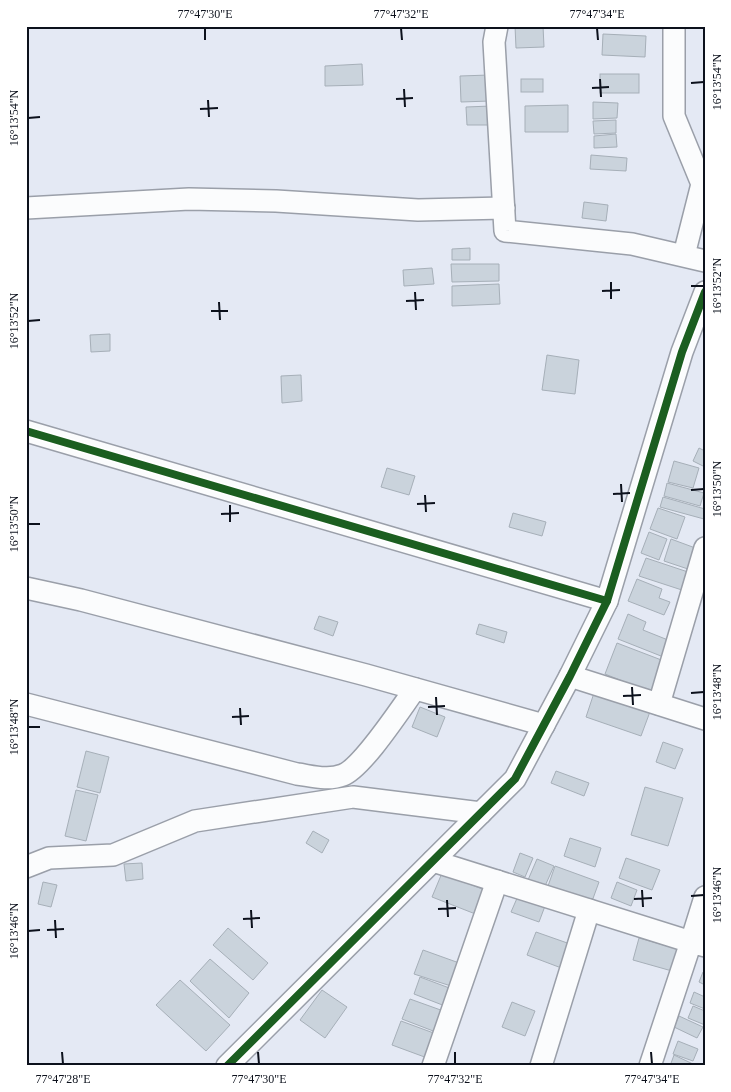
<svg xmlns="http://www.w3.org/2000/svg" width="731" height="1092" font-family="'Times New Roman',serif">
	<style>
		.building { fill: #cad3dc; stroke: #a6afb8 }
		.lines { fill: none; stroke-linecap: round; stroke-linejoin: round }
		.minor-casing { stroke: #9a9fa9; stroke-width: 24 }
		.minor { stroke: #fbfcfd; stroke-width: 21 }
		.cycleway-casing { stroke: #fff; stroke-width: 11 }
		.cycleway { stroke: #1b5e20; stroke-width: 8 }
		.ticks { fill: none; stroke: #0c111c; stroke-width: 2 }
		.neatline { fill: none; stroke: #0c111c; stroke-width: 2 }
		.ticks-label { font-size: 12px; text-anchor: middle; fill: #0c111c }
	</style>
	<rect width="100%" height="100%" fill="#e4e9f4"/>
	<g class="building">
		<polygon points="515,26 543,26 544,47 516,48"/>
		<polygon points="603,34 646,36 645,57 602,55"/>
		<polygon points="362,64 363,85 325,86 325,66"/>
		<rect x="600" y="74" width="39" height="19"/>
		<polygon points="489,75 490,101 461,102 460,76"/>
		<rect x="521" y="79" width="22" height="13"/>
		<polygon points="593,102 618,103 617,118 593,119"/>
		<polygon points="568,105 568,132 525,132 525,106"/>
		<polygon points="491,106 492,125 467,125 466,107"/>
		<polygon points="616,120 616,133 594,134 593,121"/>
		<polygon points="616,134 617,147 594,148 594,136"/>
		<polygon points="591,155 627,158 626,171 590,169"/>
		<polygon points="584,202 608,205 606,221 582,218"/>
		<polygon points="470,248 470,260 452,260 452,249"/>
		<polygon points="451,264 499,264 499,281 452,282"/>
		<polygon points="432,268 434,284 404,286 403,270"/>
		<polygon points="499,284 500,304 452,306 452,286"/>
		<polygon points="110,334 110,351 91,352 90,335"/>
		<polygon points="547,355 579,360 575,394 542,390"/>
		<polygon points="301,375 302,401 282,403 281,376"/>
		<polygon points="699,448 705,451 705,467 693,461"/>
		<polygon points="674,461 699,468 693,488 668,482"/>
		<polygon points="387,468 415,476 409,495 381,487"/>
		<polygon points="667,483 704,493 700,506 664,496"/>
		<polygon points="663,497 705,509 704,519 660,507"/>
		<polygon points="658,508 685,517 677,539 650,529"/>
		<polygon points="513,513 546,522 542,536 509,527"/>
		<polygon points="649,532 667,539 659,560 641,553"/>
		<polygon points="671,539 698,549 691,570 664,561"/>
		<polygon points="646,558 694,574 688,592 639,576"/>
		<polygon points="637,579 662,589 659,598 670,602 664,615 628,601"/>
		<polygon points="628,614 646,622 643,630 673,642 666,658 618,639"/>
		<polygon points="319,616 338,622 333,636 314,629"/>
		<polygon points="479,624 507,632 504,643 476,634"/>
		<polygon points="617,643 664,661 652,693 605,674"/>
		<polygon points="595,690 651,709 641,736 586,717"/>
		<polygon points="420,707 445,717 437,737 412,727"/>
		<polygon points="663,742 683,749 675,769 656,762"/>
		<polygon points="86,751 109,757 100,793 77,787"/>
		<polygon points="556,771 589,783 584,796 551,783"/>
		<polygon points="645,787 683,798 668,846 631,835"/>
		<polygon points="76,790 98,795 86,841 65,836"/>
		<polygon points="313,831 329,840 322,853 306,843"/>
		<polygon points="570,838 601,848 595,867 564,856"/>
		<polygon points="520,853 533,858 525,877 513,872"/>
		<polygon points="626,858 660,870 652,890 619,878"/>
		<polygon points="537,859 554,866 545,886 528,880"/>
		<polygon points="142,863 143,879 126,881 124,864"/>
		<polygon points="555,866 599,882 591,904 547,889"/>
		<polygon points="442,873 487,891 478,915 432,897"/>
		<polygon points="43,882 57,885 51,907 38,904"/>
		<polygon points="617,882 637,890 631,906 611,898"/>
		<polygon points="518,896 545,906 539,922 511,912"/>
		<polygon points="228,928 268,963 253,980 213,945"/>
		<polygon points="536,932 573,945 564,969 527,955"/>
		<polygon points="639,938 678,949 672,971 633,960"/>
		<polygon points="423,950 462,964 454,987 414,974"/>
		<polygon points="210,959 249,993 229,1018 190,981"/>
		<polygon points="703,972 705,972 705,985 699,982"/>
		<polygon points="420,977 452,989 445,1006 414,994"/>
		<polygon points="180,980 230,1025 206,1051 156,1005"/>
		<polygon points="322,990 347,1007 325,1038 300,1020"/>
		<polygon points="694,992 705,997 705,1009 690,1003"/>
		<polygon points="410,999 449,1013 441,1034 402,1019"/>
		<polygon points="512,1002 535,1011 525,1036 502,1027"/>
		<polygon points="693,1006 705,1011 705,1025 688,1018"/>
		<polygon points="679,1016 703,1027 697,1038 674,1027"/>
		<polygon points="401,1021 439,1035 430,1059 392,1045"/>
		<polygon points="678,1041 698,1049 693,1061 673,1054"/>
		<polygon points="674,1055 693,1064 692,1066 670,1066"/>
	</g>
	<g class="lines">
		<g class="minor-casing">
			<g id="minor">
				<polyline points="497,26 494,42 505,231 632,244 705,261"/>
				<polyline points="674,26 674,116 702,184 684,255"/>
				<polyline points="26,208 189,199 276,201 418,210 504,208"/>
				<polyline points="26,431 607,601"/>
				<polyline points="26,588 81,600 366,675 544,725"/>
				<polyline points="570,676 705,719"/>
				<path d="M26,704L297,774C312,776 328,781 343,775C363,767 401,708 415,689"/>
				<polyline points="659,704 705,548"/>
				<polyline points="433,861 691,942 705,897"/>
				<polyline points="26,867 49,858 113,855 195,821 353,797 481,813"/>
				<polyline points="227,1066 515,779 570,676 607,601 682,352 705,292"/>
				<polyline points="433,1066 497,881"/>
				<polyline points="541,1066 589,910"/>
				<polyline points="650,1066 691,942 705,946"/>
			</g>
		</g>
		<use href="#minor" class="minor"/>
		<g class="cycleway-casing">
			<g id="cycleway">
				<polyline points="26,431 607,601"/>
				<polyline points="227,1066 515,779 570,676 607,601 682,352 705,292"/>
			</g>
		</g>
		<use href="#cycleway" class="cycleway"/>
	</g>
	<path class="ticks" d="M205,28V40M401,28L402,40M597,28L598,40M600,79L601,97M691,83L704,82M592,88L609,87M404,89L405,107M396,99L413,98M208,100L209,117M200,109L218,108M28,118L40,117M611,282V299M691,286H704M602,291L620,290M415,292L416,310M406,301L424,300M219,302L220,320M211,311H228M28,321L40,320M621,484L622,502M691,490L704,489M613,494L630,493M425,495L426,512M417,504L435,503M230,505V522M221,514L239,513M28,524H40M632,687L633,705M691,693L704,692M623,696L641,695M436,697L437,715M428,707L445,706M240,708L241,725M232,717L249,716M28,727H40M642,890L643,907M691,896L704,895M634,899L652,898M447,900L448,917M438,909L456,908M251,910L252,928M243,919L260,918M55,920L56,938M47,930L64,929M28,931L40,930M62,1052L63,1064M258,1052L259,1064M455,1052V1064M651,1052L652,1064"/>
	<rect width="731" height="1092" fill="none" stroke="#ffffff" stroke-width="55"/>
	<rect x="28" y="28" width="676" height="1036" class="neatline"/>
	<g class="ticks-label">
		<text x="205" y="18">77°47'30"E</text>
		<text x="401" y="18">77°47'32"E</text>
		<text x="597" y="18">77°47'34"E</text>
		<text transform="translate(717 82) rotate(-90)" y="4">16°13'54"N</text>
		<text transform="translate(14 118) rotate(-90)" y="4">16°13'54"N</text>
		<text transform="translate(717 286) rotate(-90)" y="4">16°13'52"N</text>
		<text transform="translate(14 321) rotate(-90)" y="4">16°13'52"N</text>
		<text transform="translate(717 489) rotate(-90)" y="4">16°13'50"N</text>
		<text transform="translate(14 524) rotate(-90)" y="4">16°13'50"N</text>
		<text transform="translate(717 692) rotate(-90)" y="4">16°13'48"N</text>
		<text transform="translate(14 727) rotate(-90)" y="4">16°13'48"N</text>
		<text transform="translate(717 895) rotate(-90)" y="4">16°13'46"N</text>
		<text transform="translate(14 931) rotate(-90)" y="4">16°13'46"N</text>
		<text x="63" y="1083">77°47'28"E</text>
		<text x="259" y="1083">77°47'30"E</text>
		<text x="455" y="1083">77°47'32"E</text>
		<text x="652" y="1083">77°47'34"E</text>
	</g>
</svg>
